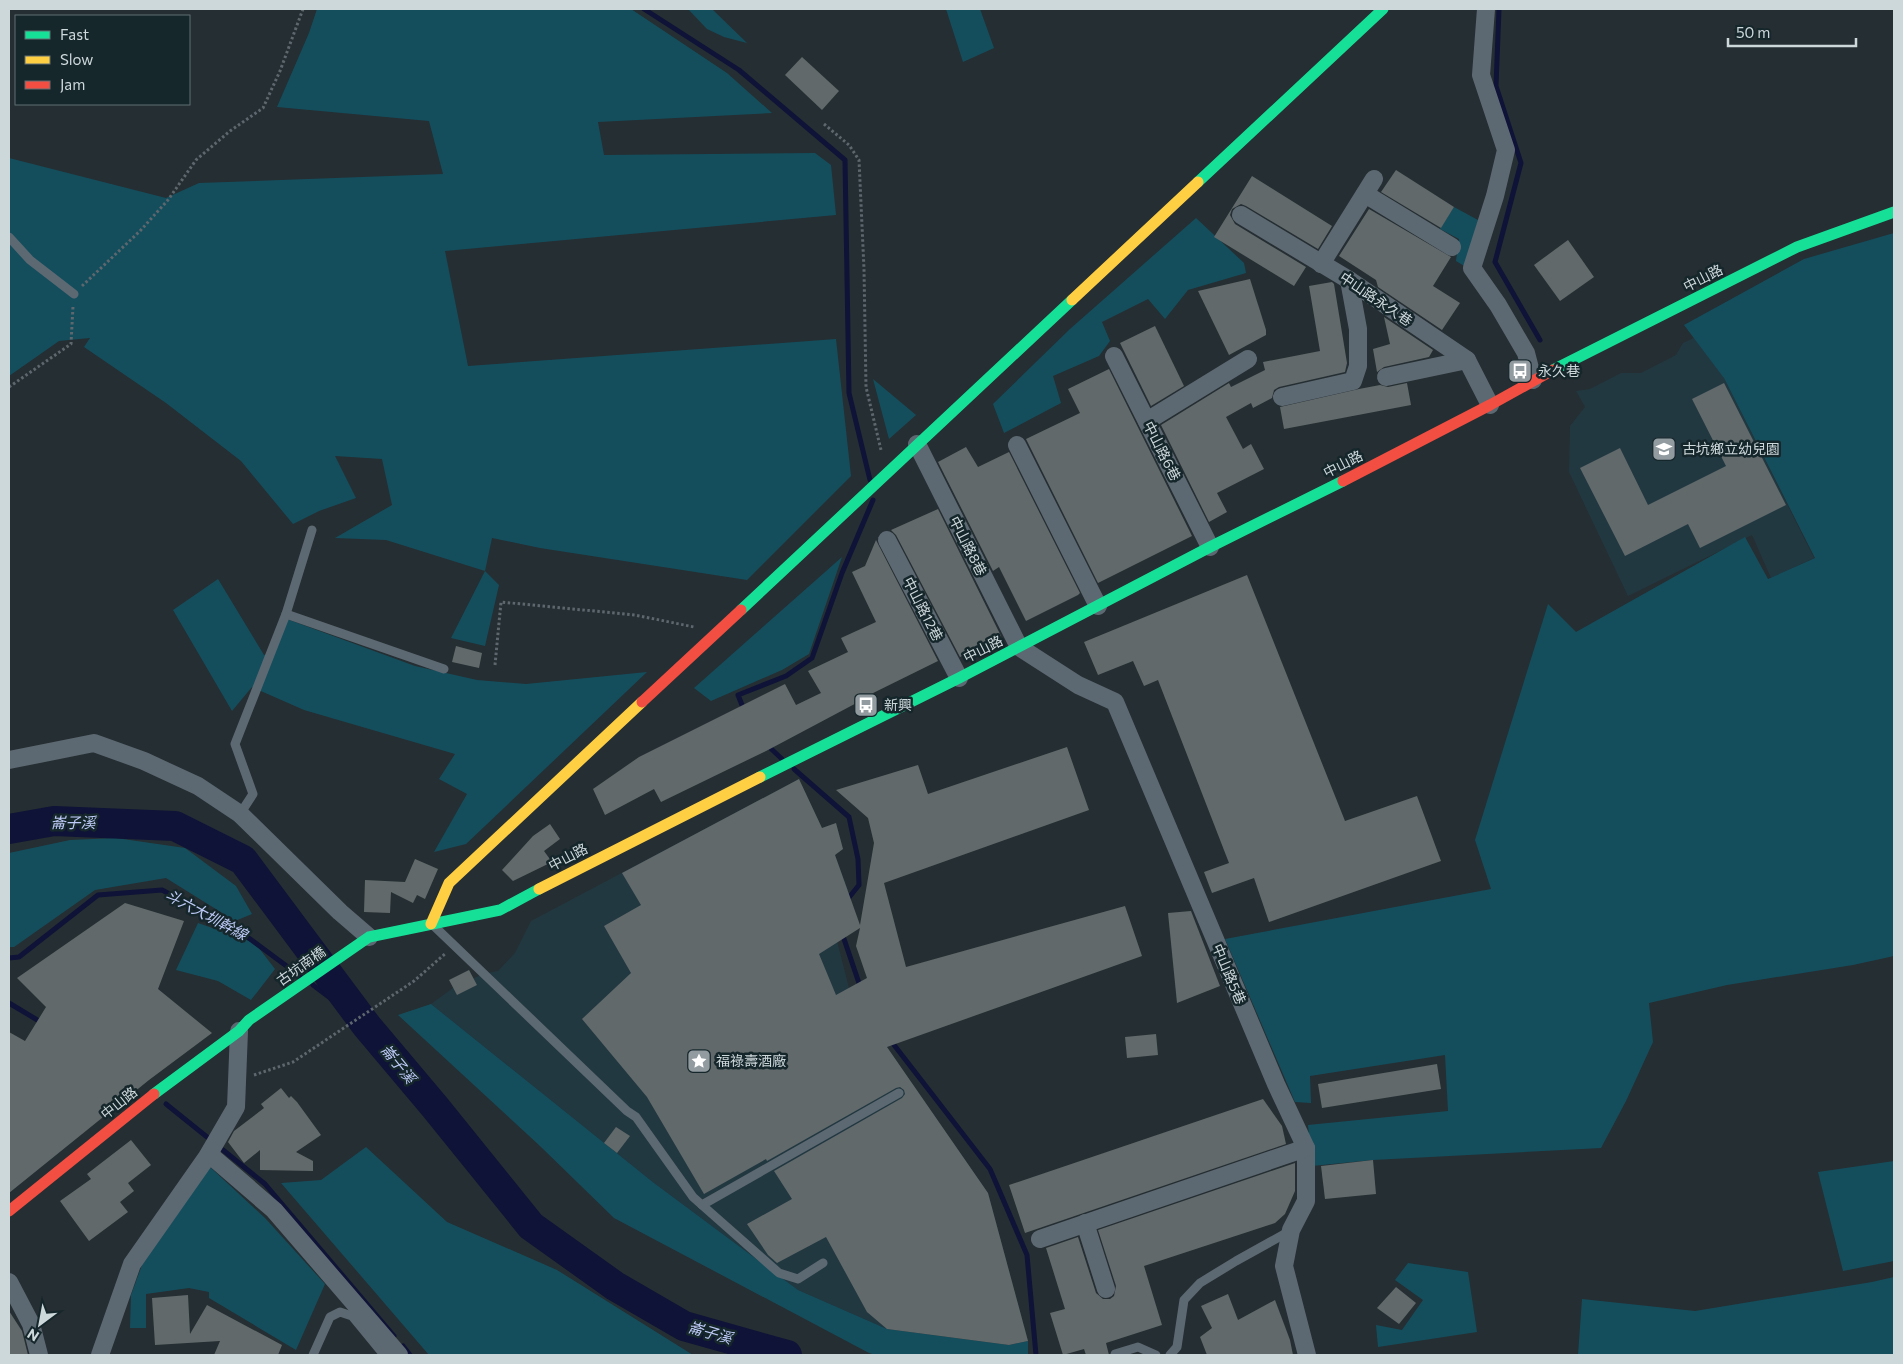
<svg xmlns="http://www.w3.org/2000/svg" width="1903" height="1364" font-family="Commissioner,'Noto Sans TC',sans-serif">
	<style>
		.built { fill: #223841 }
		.green { fill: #144e5d }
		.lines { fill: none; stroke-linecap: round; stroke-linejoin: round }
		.stream { stroke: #0e1337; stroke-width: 5 }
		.river { stroke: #0e1337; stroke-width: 30 }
		.building { fill: #61696b; fill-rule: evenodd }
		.path { stroke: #5e676e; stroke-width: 3; stroke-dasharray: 2.5 2.5; stroke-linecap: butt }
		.lane { stroke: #5d6972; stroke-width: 9 }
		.street { stroke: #5d6972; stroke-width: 18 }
		.fast { stroke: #16e098; stroke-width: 11 }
		.slow { stroke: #ffcf43; stroke-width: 11 }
		.jam { stroke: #f24e42; stroke-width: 11 }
		.labels { text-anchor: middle; stroke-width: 5; stroke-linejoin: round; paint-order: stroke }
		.street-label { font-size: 14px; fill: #cdd8db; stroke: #16272c }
		.poi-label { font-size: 14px; fill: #cdd8db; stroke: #16272c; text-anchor: start }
		.water-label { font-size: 15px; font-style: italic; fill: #bfcbf8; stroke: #16272c }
	</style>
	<rect width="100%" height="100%" fill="#252e32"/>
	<g class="built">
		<polygon points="1702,334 1814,558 1771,578 1752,535 1628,596 1569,472 1570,426 1585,407 1576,391 1590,389 1621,373 1641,373 1676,355 1683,343"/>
		<polygon points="799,779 822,828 836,823 843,849 835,855 848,890 827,902 849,988 863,1013 988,1193 1028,1341 1009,1345 887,1329 798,1290 654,1183 431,1004 453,988 483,974 498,971 515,953 531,921"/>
	</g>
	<g class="green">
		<polygon points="317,9 631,9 727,73 772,113 598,122 604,155 815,153 831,165 836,215 445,251 468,366 836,339 851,476 747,580 540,548 492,538 485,571 499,585 485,646 451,638 485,571 386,540 335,538 392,505 382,459 335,456 356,498 319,511 293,524 241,461 166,403 84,347 90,338 59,341 9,376 9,158 166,198 199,183 443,174 429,121 277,107 309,33"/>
		<polygon points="688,9 712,9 747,43 724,37 707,29"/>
		<polygon points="946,9 980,9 994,48 963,62"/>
		<polygon points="1454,207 1478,220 1466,267 1456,261 1459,239 1440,229"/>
		<polygon points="1196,218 1244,263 1246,273 1188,290 1165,319 1148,299 1102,322 1110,341 1099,356 1053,376 1061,403 1004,433 993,404 1070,329"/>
		<polygon points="1894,233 1894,956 1853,965 1727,985 1649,1003 1653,1042 1626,1101 1601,1148 1373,1160 1312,1166 1308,1125 1448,1111 1445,1055 1310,1076 1311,1103 1295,1102 1225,939 1491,889 1475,840 1548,604 1576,632 1745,537 1768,579 1815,558 1724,378 1684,325 1804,259"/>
		<polygon points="873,379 916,415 889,439"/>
		<polygon points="842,557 809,654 782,670 711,701 694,688"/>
		<polygon points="218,579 264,655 275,653 284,618 415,666 477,680 526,684 647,672 466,844 434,852 467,794 439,779 455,754 304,710 252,687 232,711 173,610"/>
		<polygon points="116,838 185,848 236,886 252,914 235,921 166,878 95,890 14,947 9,947 9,853 70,840"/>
		<polygon points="198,923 255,943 275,969 251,1000 218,981 176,970"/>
		<polygon points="431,1004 654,1183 798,1290 887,1329 1009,1345 1028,1341 1028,1355 876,1355 869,1353 614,1218 540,1146 398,1015"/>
		<polygon points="366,1147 447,1222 557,1270 693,1355 429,1355 281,1183 321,1180"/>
		<polygon points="1894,1161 1894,1261 1843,1271 1818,1172"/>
		<polygon points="210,1167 265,1218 325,1284 296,1350 209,1298 209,1292 189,1288 146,1294 146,1328 130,1328 131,1295 142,1265"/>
		<polygon points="1408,1263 1468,1272 1477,1332 1378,1347 1376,1325 1402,1330 1423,1300 1395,1280"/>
		<polygon points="1894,1277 1894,1355 1578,1355 1582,1299 1695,1311 1872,1282"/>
	</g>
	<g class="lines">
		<g class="stream">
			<polyline points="644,9 739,70 845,160 849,393 870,480"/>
			<polyline points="1499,9 1496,86 1521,163 1495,262 1540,340"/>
			<polyline points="744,710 738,695 786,676 812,658 842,573 873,500"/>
			<polyline points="766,744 782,759"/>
			<polyline points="794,769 849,817 858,859 859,885 847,900"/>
			<polyline points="842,933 861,989"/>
			<polyline points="9,958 19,957 98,895 162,890 242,933 300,976"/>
			<polyline points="313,985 366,1025"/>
			<polyline points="9,1003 44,1024"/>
			<polyline points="891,1041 990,1169 1027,1255 1036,1355"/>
			<polyline points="166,1104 207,1137"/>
			<polyline points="223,1150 265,1184 394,1336"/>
			<polyline points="403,1346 410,1355"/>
		</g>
		<polyline class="river" points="9,829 54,821 175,826 243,860 366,1025 435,1107 531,1226 615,1286 684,1326 787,1355"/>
	</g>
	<g class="building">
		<polygon points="802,57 839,91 822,110 785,75"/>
		<polygon points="1396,170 1454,207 1441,228 1381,192"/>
		<polygon points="1252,176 1332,226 1318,249 1246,206 1241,204 1232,209 1230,215 1235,224 1306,267 1294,286 1214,237"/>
		<polygon points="1369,209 1451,257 1433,286 1460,303 1442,330 1378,287 1376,280 1339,256"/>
		<polygon points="1568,240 1594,277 1560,301 1534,265"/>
		<polygon points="1250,279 1266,330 1266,335 1229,355 1198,291"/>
		<polygon points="1332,282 1334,284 1347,363 1345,372 1279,387 1274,390 1272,398 1253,408 1251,403 1226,417 1243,449 1251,444 1264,469 1217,493 1227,512 1209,522 1161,425 1229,383 1231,387 1265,370 1263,362 1320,351 1309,286"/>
		<polygon points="1384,317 1433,350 1429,357 1384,367 1377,372 1373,349 1390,344"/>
		<polygon points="1155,326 1184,386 1151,406 1120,343"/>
		<polygon points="1109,369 1192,536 1098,583 1026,439 1080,413 1068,389"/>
		<polygon points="1407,383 1411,405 1284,429 1280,407 1359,389 1380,385 1388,387"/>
		<polygon points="1724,383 1786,505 1700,548 1688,524 1625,556 1580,468 1620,448 1648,505 1726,466 1692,399"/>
		<polygon points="966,447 978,467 1009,452 1080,593 1078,595 1026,621 999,567 993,571 938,462"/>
		<polygon points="938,509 1001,636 960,657 896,535 891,530"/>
		<polygon points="876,540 938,661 863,698 864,699 768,750 661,802 654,789 605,815 593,789 639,757 785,684 796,705 821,693 808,671 848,652 841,638 876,622 852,572 865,566"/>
		<polygon points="1247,575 1345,821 1417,796 1441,861 1269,922 1254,878 1212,893 1204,872 1229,863 1158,680 1144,686 1133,661 1098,675 1084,642"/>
		<polygon points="456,646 482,653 479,668 452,662"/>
		<path d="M1067,747L1089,810L884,883L906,967L1125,906L1142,956L887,1047L988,1193L1028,1341L1009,1345L887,1329L867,1312L826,1237L777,1263L768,1255L747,1224L792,1199L774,1171L902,1098L905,1094L904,1090L900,1087L896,1088L767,1161L766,1159L704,1194L647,1097L582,1019L631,973L604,926L641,905L622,873L799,779L822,828L836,823L843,849L835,855L860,925L874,843L868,818L836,790L918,765L928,794ZM860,928L856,946L867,978L836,995L819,954Z"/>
		<polygon points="550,824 560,839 544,851 552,862 513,881 502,870 533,836"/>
		<polygon points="415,859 438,869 425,899 417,895 413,903 391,892 390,913 364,912 365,880 405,882"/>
		<polygon points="125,903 184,921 158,989 212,1033 149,1080 9,1193 9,1032 25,1041 46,1007 17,978"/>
		<polygon points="1191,911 1220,986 1177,1003 1168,913"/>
		<polygon points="469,970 477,985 457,995 449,980"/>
		<polygon points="1156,1034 1158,1055 1127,1058 1125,1037"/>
		<polygon points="1437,1064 1441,1089 1322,1108 1318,1084"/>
		<polygon points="281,1088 289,1098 291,1096 297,1102 321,1135 296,1152 313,1161 313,1171 260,1170 260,1150 244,1163 228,1142 234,1131 264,1108 261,1104"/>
		<polygon points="1263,1099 1282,1126 1286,1144 1025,1233 1009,1185"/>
		<polygon points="616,1127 630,1136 617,1153 604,1143"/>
		<polygon points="131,1140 151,1165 128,1183 134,1191 120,1202 128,1212 89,1241 60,1201 91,1179 87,1174"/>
		<polygon points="1373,1160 1376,1194 1325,1199 1321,1166"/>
		<polygon points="1295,1163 1295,1191 1285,1214 1275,1223 1144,1266 1162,1325 1106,1343 1109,1355 1086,1355 1084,1349 1063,1355 1050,1313 1065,1309 1046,1248 1078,1237 1096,1293 1103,1299 1110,1299 1114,1296 1116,1286 1098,1230"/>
		<polygon points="1396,1287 1416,1303 1399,1324 1377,1308"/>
		<polygon points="1228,1294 1238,1320 1275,1300 1290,1340 1293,1355 1207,1355 1200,1337 1212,1328 1201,1306"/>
		<polygon points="188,1295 190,1334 207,1305 282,1345 278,1355 214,1355 220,1341 155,1345 152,1298"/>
		<polygon points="9,1311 22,1331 28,1355 9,1355"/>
	</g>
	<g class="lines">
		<g class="path">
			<polyline points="824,124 849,145 859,160 864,269 866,387 881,450"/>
			<polyline points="82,286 140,231 168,200 196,160 230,131 263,108 280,71 303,9"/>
			<polyline points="9,387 71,344 73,306"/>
			<polyline points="495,665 501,602 635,615 694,627"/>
			<polyline points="254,1075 293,1062 414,981 446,953"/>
		</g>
		<g class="lane">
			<polyline points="9,237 30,260 74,294"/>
			<polyline points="286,614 444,669"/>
			<polyline points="240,814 253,794 235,744 286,614 312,530"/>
			<polyline points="435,927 627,1111 636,1117 693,1197 702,1205 899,1093"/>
			<polyline points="702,1205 779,1273 798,1279 823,1263"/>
			<polyline points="1115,1354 1138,1347 1156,1355"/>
			<polyline points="313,1355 330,1317 340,1312 352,1316 384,1355"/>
			<polyline points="1170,1355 1177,1347 1184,1300 1200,1283 1236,1261 1290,1231"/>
		</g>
		<g class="street">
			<polyline points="1486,9 1481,75 1506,150 1495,196 1472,268 1498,305 1526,353 1533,380"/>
			<polyline points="1365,194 1452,247"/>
			<polyline points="1241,215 1349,280 1467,360 1490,405"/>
			<polyline points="1321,264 1374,179"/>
			<polyline points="1114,356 1210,547"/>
			<polyline points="1386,377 1467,360"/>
			<polyline points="1282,397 1353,381 1358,366 1358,329 1349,280"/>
			<polyline points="1147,421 1248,359"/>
			<polyline points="917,444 1019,647 1078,685 1115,702 1276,1084 1306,1148 1306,1201 1291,1230 1284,1266 1307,1355"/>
			<polyline points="1017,445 1098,606"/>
			<polyline points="887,540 959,678"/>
			<polyline points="9,760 94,743 144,761 198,786 240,814 340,912 369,937"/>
			<polyline points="209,1154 274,1210 399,1355"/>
			<polyline points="1085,1223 1106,1289"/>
			<polyline points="1040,1239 1306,1148"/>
			<polyline points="9,1282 31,1324 39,1355"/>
			<polyline points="100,1355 132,1264 207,1157 236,1107 239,1031"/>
		</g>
		<g class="fast">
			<polyline points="1198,182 1383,9"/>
			<polyline points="1553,370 1797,247 1894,212"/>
			<polyline points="741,610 1072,300"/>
			<polyline points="760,777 959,678 1210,547 1343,481"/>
			<polyline points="154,1094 239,1031 249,1020 369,937 500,910 539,889"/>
		</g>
		<g class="slow">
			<polyline points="1072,300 1198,182"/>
			<polyline points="539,889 760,777"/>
			<polyline points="431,924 449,883 642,702"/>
		</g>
		<g class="jam">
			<polyline points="1343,481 1490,405 1553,370"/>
			<polyline points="642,702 741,610"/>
			<polyline points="9,1211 154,1094"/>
		</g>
	</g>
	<defs>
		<g id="bus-square" transform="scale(1.25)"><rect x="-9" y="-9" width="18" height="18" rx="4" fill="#929ca0" stroke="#16272c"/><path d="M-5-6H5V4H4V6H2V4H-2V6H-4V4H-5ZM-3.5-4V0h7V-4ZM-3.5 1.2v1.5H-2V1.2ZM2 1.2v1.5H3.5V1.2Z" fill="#fff"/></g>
		<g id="school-square" transform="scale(1.25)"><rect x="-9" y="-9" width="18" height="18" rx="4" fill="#929ca0" stroke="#16272c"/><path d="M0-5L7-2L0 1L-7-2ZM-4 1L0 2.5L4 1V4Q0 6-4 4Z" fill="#fff"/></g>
		<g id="sight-square" transform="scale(1.25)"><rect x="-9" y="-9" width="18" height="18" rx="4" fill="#929ca0" stroke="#16272c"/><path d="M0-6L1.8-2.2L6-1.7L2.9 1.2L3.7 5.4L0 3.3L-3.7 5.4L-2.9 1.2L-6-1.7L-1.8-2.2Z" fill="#fff"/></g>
	</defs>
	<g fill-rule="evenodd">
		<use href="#bus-square" x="1520" y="371"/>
		<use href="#school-square" x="1664" y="449"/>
		<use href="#bus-square" x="866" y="705"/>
		<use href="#sight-square" x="699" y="1061"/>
	</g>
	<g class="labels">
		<g class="street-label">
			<text transform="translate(1703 278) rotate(-27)" y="5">中山路</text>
			<text transform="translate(1376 299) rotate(34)" y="5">中山路永久巷</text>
			<text transform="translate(1162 451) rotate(63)" y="5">中山路6巷</text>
			<text transform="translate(1343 464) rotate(-27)" y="5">中山路</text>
			<text transform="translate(968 546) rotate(63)" y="5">中山路8巷</text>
			<text transform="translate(923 609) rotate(63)" y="5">中山路12巷</text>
			<text transform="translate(983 649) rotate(-27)" y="5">中山路</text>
			<text transform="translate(568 857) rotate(-28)" y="5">中山路</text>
			<text transform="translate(301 966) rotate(-35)" y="5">古坑南橋</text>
			<text transform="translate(1229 974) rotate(67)" y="5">中山路5巷</text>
			<text transform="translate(119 1103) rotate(-39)" y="5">中山路</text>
		</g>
		<g class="poi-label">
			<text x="1538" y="376">永久巷</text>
			<text x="1682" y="454">古坑鄉立幼兒園</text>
			<text x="884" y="710">新興</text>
			<text x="716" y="1066">福祿壽酒廠</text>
		</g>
		<g class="water-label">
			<text x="73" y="828">崙子溪</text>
			<text transform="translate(206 915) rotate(28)" y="5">斗六大圳幹線</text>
			<text transform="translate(398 1064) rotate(51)" y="5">崙子溪</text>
			<text transform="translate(710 1333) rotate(16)" y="5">崙子溪</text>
		</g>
	</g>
	<rect width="1903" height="1364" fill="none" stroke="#cdd8db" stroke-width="20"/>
	<rect x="15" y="15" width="175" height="90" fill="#16272c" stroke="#5f6e72"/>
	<rect x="25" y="31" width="25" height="8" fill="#16e098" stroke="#5f6e72"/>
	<text x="60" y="40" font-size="15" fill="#cdd8db">Fast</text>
	<rect x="25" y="56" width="25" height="8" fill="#ffcf43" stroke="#5f6e72"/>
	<text x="60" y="65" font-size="15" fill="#cdd8db">Slow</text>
	<rect x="25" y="81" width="25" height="8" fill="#f24e42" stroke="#5f6e72"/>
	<text x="60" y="90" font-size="15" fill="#cdd8db">Jam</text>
	<g transform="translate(40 1324) rotate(212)" stroke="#16272c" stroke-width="4" paint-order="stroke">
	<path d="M0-4L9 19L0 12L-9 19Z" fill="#cdd8db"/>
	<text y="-8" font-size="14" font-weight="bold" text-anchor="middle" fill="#cdd8db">N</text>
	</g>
	<path d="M1728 38v8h128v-8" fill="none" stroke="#cdd8db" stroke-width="2.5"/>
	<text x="1736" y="38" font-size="15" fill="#cdd8db" stroke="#16272c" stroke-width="4" paint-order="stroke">50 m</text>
</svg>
